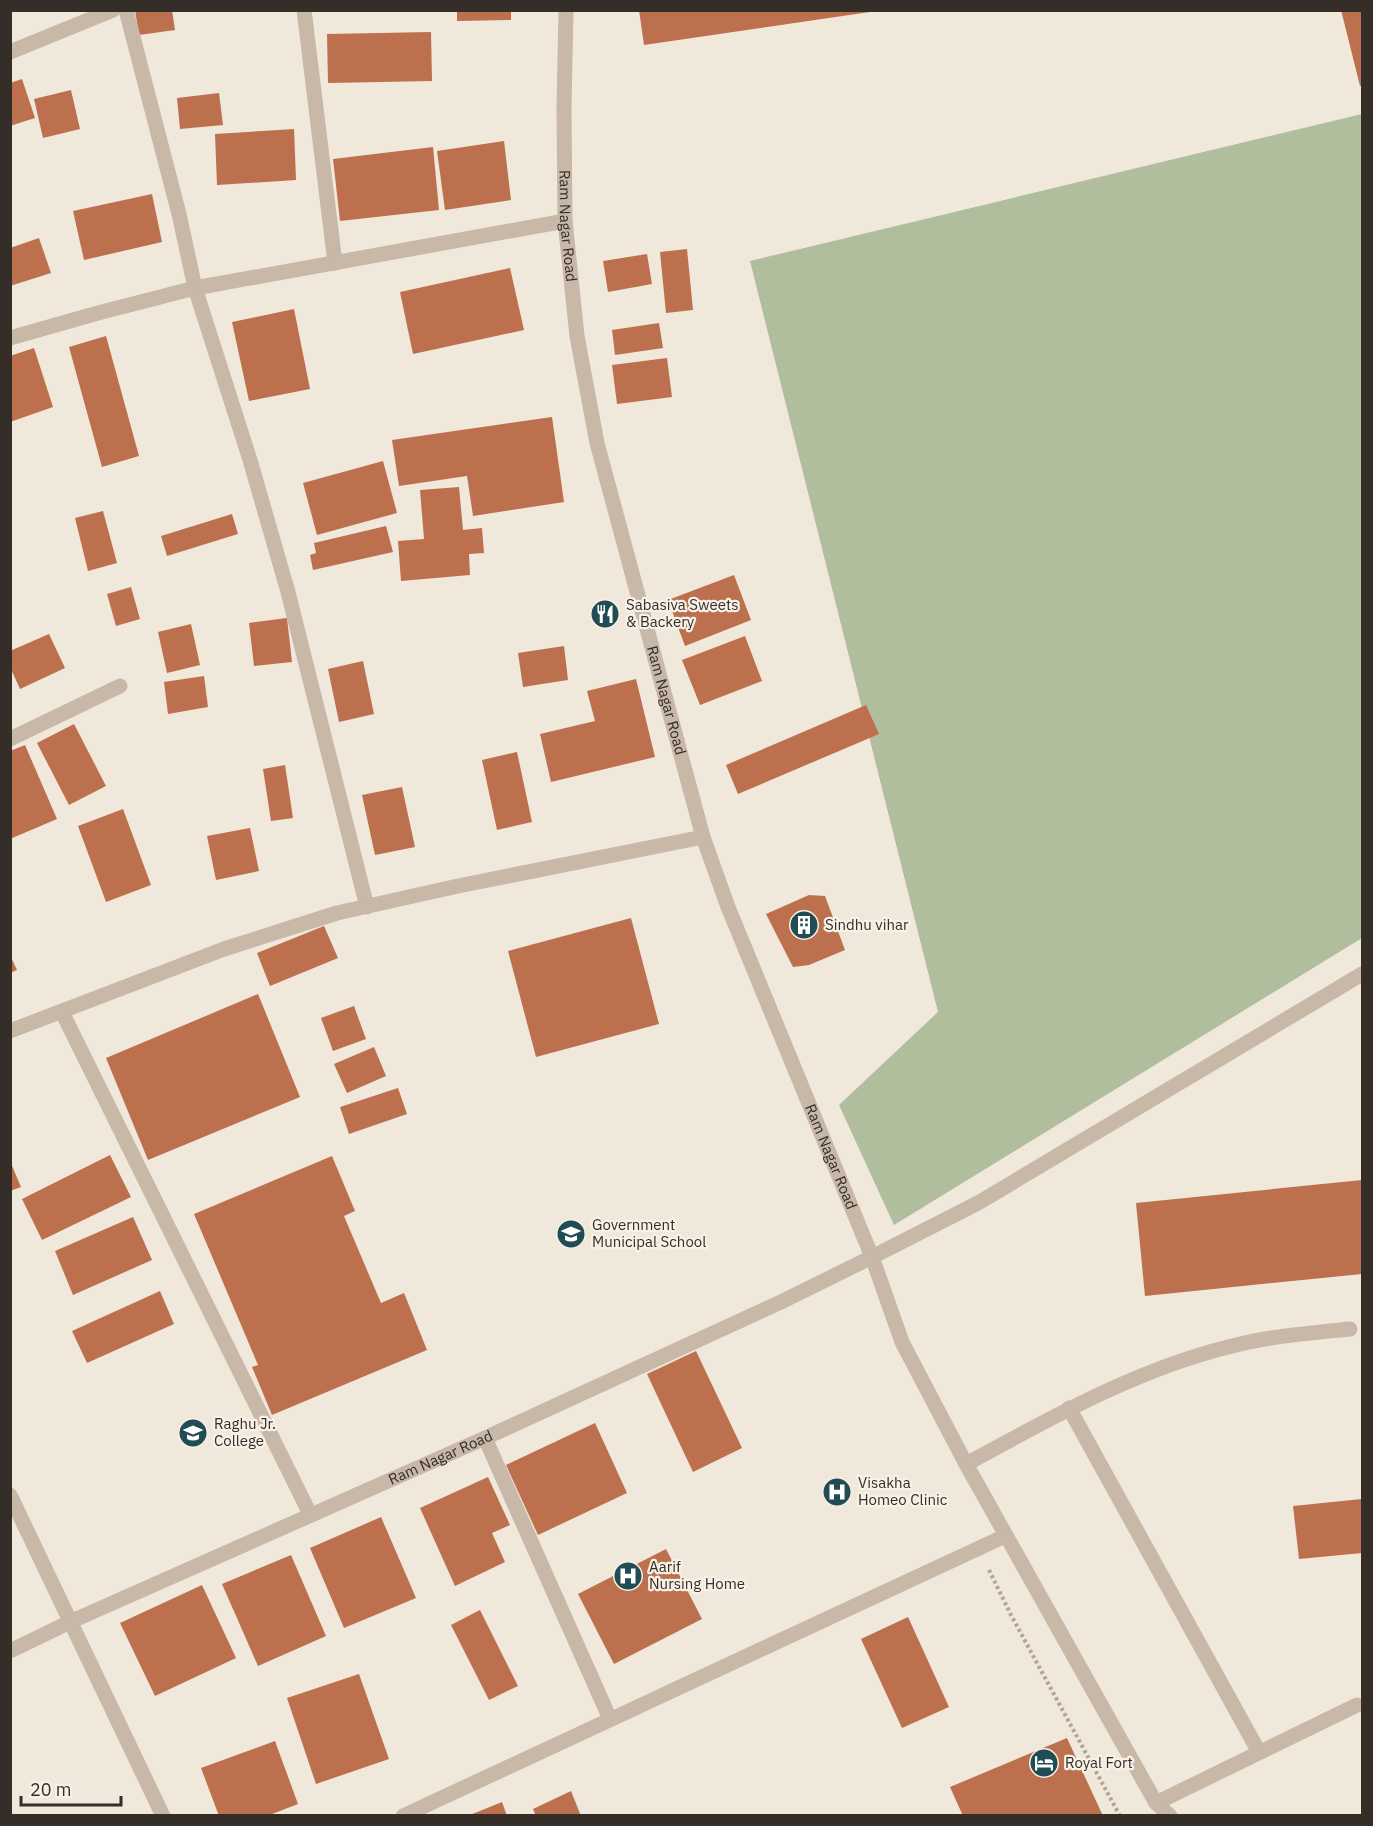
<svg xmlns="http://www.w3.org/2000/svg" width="1373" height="1826" font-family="'IBM Plex Sans',sans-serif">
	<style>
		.green { fill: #b0be9d }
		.building { fill: #bd704d }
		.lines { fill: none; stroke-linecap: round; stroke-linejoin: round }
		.path { stroke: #b2a393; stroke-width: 4; stroke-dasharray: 3 3; stroke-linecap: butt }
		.minor { stroke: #c7b8a8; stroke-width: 15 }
		.labels { text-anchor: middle; stroke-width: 4.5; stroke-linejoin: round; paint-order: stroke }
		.street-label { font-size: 15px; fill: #342d28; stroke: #f8f1e7 }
		.poi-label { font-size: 15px; fill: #342d28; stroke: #f8f1e7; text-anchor: start }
	</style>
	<rect width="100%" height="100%" fill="#f0e8db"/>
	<polygon class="green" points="1362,114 1362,938 894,1225 839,1105 938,1012 750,261"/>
	<g class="building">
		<polygon points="135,10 172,10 175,30 139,35"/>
		<polygon points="457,10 511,10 511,20 457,21"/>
		<polygon points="639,10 870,10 870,12 644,45"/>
		<polygon points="1341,10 1362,10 1362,85 1360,86"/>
		<polygon points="431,32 432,81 328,83 327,34"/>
		<polygon points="22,79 35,118 10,126 10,83"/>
		<polygon points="71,90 80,129 43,138 34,99"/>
		<polygon points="219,93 223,125 180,129 177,98"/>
		<polygon points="294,129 296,180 217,185 215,134"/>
		<polygon points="504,141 511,200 445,210 437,151"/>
		<polygon points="433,147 439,210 340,221 333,159"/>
		<polygon points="152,194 162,242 84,260 73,211"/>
		<polygon points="39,238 51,273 10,286 10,248"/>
		<polygon points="687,249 693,310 666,313 660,252"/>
		<polygon points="647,254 652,284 608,292 603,261"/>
		<polygon points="510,268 524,330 413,354 400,292"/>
		<polygon points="294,309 310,389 249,401 232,322"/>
		<polygon points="659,323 663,348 615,355 612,330"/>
		<polygon points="106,336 139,456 102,467 69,347"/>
		<polygon points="34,348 53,407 10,422 10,356"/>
		<polygon points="667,358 672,397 617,404 612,365"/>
		<polygon points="552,417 564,502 473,516 467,476 399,486 392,440"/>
		<polygon points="383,461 397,513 317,535 303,483"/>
		<polygon points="459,487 463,530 482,528 484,553 469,554 470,575 401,581 398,541 424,539 420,490"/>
		<polygon points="103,511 117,563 88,571 75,518"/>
		<polygon points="232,514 238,534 167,556 161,536"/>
		<polygon points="386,526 393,552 313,570 310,555 316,553 314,543"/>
		<polygon points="734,575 751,620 685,646 668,600"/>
		<polygon points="131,587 140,619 116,626 107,594"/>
		<polygon points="287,618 292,662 254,666 249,623"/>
		<polygon points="191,624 200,665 167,673 158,632"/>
		<polygon points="49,634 65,668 20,689 10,667 10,651"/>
		<polygon points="745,636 762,681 700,705 682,660"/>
		<polygon points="564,646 568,680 523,687 518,653"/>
		<polygon points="363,661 374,714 339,722 328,669"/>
		<polygon points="204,676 208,707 168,714 164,682"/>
		<polygon points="636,679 655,757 551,782 540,734 595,721 587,691"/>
		<polygon points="866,705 879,734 738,794 726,765"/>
		<polygon points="74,724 106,786 69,805 37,743"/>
		<polygon points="25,745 57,819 10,839 10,751"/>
		<polygon points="517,752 532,822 497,830 482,760"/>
		<polygon points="285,765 293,818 271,821 263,769"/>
		<polygon points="402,787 415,847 375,855 362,795"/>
		<polygon points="123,809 151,885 106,902 78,826"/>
		<polygon points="250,828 259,871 216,880 207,836"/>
		<polygon points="809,895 825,896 845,950 809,965 793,967 766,914"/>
		<polygon points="631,918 659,1024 536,1057 508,951"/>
		<polygon points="324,926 338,958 270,986 257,953"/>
		<polygon points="10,955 17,970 10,973"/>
		<polygon points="258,994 300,1097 148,1160 106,1058"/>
		<polygon points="354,1006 366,1039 333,1051 321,1018"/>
		<polygon points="374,1047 386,1076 347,1093 334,1064"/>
		<polygon points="398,1088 407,1114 349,1134 340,1107"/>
		<polygon points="110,1155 131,1197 42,1240 22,1199"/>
		<polygon points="332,1156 355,1211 344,1216 381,1303 404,1293 427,1350 272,1415 252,1367 258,1365 194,1214"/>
		<polygon points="10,1161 21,1187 10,1191"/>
		<polygon points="1362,1180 1362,1274 1145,1296 1136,1203"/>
		<polygon points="133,1217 152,1260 73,1295 55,1251"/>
		<polygon points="160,1291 174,1324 87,1363 72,1331"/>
		<polygon points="696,1351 742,1448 693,1472 647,1374"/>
		<polygon points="595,1423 627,1493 538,1535 506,1465"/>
		<polygon points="488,1477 510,1525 492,1533 505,1562 455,1586 420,1508"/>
		<polygon points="1362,1499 1362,1553 1299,1559 1293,1506"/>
		<polygon points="381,1517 416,1598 344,1628 310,1548"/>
		<polygon points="666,1549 702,1619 614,1664 578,1594"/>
		<polygon points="291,1555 326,1636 258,1666 222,1584"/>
		<polygon points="202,1585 236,1658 155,1696 120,1623"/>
		<polygon points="480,1610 518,1686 489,1700 451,1625"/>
		<polygon points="908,1617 949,1707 902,1728 861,1639"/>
		<polygon points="359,1674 389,1759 316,1784 287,1698"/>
		<polygon points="1067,1738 1103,1816 963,1816 950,1787"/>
		<polygon points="275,1741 298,1804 267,1816 219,1816 201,1768"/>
		<polygon points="571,1791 581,1816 536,1816 533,1809"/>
		<polygon points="502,1802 507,1816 470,1816 470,1815"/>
	</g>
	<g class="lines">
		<polyline class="path" points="989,1570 1011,1615 1120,1816"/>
		<g class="minor">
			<polyline points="126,10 179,214 195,288 250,460 288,592 367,907"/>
			<polyline points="304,10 335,263"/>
			<path id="s1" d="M566,10L564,107L565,221L577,336L597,443L703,837L728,907L872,1257L902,1342L966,1464L1156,1803L1170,1816"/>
			<polyline points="10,52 113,10"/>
			<polyline points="10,338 98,313 195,288 565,221"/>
			<polyline points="10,739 120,686"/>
			<polyline points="62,1012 310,1514"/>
			<polyline points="10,1031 224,949 337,913 458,886 703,837"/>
			<polyline points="1069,1408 1259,1752"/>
			<polyline points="485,1438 610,1719"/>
			<path d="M966,1464C1051,1418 1137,1369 1232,1346C1271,1336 1310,1333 1350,1329"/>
			<polyline points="10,1495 163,1816"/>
			<path id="s2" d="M10,1651L72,1621L485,1438L783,1301L872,1257L978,1203L1362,974"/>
			<polyline points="1156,1803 1357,1705"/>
			<polyline points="403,1816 1005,1536"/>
		</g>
	</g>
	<defs>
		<g id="restaurant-disc" transform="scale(1.5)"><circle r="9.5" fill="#214c53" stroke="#f8f1e7"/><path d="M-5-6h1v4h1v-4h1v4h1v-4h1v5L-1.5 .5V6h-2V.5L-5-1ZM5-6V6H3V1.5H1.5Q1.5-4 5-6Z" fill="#fff"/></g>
		<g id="building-disc" transform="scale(1.5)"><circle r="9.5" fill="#214c53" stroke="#f8f1e7"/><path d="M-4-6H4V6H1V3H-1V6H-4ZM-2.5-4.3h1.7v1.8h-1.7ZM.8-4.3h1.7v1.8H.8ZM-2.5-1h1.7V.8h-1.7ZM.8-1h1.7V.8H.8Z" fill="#fff"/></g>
		<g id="school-disc" transform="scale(1.5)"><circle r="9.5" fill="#214c53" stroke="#f8f1e7"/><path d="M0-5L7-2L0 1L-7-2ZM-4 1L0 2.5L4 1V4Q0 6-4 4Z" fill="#fff"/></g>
		<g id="university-disc" transform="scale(1.5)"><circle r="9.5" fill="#214c53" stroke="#f8f1e7"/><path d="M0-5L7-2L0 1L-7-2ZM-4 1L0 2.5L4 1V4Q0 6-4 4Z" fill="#fff"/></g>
		<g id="hospital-disc" transform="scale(1.5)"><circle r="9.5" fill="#214c53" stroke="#f8f1e7"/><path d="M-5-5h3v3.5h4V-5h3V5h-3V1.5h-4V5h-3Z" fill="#fff"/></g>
		<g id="hotel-disc" transform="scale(1.5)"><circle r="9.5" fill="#214c53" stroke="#f8f1e7"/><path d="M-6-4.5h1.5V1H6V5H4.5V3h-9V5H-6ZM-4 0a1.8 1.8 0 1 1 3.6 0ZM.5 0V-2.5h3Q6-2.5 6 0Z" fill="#fff"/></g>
	</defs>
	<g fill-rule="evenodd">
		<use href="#restaurant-disc" x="605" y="614"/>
		<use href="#building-disc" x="804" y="925"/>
		<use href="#school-disc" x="571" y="1234"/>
		<use href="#university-disc" x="193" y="1433"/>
		<use href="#hospital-disc" x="837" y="1492"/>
		<use href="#hospital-disc" x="628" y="1576"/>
		<use href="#hotel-disc" x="1044" y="1763"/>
	</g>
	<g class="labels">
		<g class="street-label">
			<text dy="5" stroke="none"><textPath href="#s1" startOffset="216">Ram Nagar Road</textPath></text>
			<text dy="5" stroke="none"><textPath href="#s1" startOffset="702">Ram Nagar Road</textPath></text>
			<text dy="5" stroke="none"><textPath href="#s1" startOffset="1188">Ram Nagar Road</textPath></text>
			<text dy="5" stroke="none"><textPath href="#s2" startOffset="472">Ram Nagar Road</textPath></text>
		</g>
		<g class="poi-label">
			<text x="626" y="610">Sabasiva Sweets<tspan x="626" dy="17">&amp; Backery</tspan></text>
			<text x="825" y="930">Sindhu vihar</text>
			<text x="592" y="1230">Government<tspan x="592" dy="17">Municipal School</tspan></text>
			<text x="214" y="1429">Raghu Jr.<tspan x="214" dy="17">College</tspan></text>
			<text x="858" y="1488">Visakha<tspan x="858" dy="17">Homeo Clinic</tspan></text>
			<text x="649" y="1572">Aarif<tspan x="649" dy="17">Nursing Home</tspan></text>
			<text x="1065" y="1768">Royal Fort</text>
		</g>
	</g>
	<rect width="1373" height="1826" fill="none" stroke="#342d28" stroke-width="24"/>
	<path d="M21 1796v9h100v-9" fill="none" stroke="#342d28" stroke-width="3"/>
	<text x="30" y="1796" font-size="18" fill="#342d28" stroke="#f8f1e7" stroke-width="4.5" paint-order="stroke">20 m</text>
</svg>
